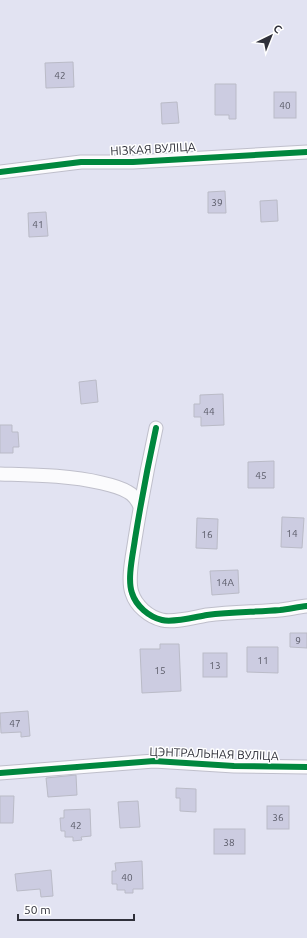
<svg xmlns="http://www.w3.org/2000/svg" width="307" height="938" font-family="Ubuntu,sans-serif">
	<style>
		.building { fill: #cccce1; stroke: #babbc7 }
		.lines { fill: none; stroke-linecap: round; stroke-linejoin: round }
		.street-casing { stroke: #bfbfcb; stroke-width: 15 }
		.street { stroke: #fbfbfd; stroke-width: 13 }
		.cycleway-casing { stroke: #fff; stroke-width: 8 }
		.cycleway { stroke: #00873e; stroke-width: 6 }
		.labels { text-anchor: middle; stroke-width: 3; stroke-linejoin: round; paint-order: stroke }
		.number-label { font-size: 10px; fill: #585966 }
		.street-label { font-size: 12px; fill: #2f303a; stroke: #fff }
	</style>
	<rect width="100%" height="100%" fill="#e2e3f2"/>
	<g class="building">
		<polygon points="73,62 74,87 46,88 45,63"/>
		<polygon points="215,84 236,84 236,119 229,119 229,115 215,115"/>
		<rect x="274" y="92" width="22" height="26"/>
		<polygon points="177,102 179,123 162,124 161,103"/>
		<polygon points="225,191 226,213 208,213 208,192"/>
		<polygon points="277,200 278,221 261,222 260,201"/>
		<polygon points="46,212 48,236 29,237 28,213"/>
		<polygon points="96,380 98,402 81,404 79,382"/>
		<polygon points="223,394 224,425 201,426 201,417 194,417 194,404 200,404 200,395"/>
		<polygon points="0,425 12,425 12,432 18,432 19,447 13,447 13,453 0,453"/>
		<polygon points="274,461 274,488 248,488 248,462"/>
		<polygon points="282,517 304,518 302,548 281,547"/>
		<polygon points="197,518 218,519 217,549 196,548"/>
		<polygon points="238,570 239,593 212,595 210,571"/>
		<polygon points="290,633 307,633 307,648 290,647"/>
		<polygon points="160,644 179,644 181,691 142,693 140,649 160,649"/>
		<polygon points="247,647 278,647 278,673 247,672"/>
		<rect x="203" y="653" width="24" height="24"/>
		<polygon points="28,711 30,736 21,737 21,732 1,733 0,713"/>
		<polygon points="76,775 77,795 48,797 46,778"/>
		<polygon points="176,788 196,789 196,812 180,811 180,798 176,798"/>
		<polygon points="0,796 14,796 13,823 0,823"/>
		<polygon points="138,801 140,827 120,828 118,802"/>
		<rect x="267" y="806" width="22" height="23"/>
		<polygon points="90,809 91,836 81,837 82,840 73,841 73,837 65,837 65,831 61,831 60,818 64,818 64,810"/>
		<rect x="214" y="829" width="31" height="25"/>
		<polygon points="142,861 143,889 133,889 133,893 125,893 125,890 117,890 117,884 112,884 112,871 116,871 115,863"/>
		<polygon points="51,870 53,896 41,897 40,889 17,891 15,874"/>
	</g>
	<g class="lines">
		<g class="street-casing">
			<g id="street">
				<polyline points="0,172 81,162 133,162 307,152"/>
				<path d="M156,428C148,465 141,502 135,539C133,554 127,579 132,593C136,606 149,617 162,620C173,623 195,617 207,615C231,612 256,612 280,610C289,609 298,607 307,606"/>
				<path d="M0,474C34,475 68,475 102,483C111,485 120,487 128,492C134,495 137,500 140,506"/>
				<polyline points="0,773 154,761 234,766 307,767"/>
			</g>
		</g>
		<use href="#street" class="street"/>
		<g class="cycleway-casing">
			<g id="cycleway">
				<polyline points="0,172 81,162 133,162 307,152"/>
				<path d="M156,428C148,465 141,502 135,539C133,554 127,579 132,593C136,606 149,617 162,620C173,623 195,617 207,615C231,612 256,612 280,610C289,609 298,607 307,606"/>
				<polyline points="0,773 154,761 234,766 307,767"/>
			</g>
		</g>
		<use href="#cycleway" class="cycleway"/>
	</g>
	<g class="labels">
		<g class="number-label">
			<text x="60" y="79">42</text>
			<text x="285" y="109">40</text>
			<text x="217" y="206">39</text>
			<text x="38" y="228">41</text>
			<text x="209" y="415">44</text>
			<text x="261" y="479">45</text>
			<text x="292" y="537">14</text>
			<text x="207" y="538">16</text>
			<text x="225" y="586">14А</text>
			<text x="298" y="644">9</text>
			<text x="263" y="664">11</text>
			<text x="215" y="669">13</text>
			<text x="160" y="674">15</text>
			<text x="15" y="727">47</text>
			<text x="278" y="821">36</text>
			<text x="76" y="829">42</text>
			<text x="229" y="846">38</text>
			<text x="127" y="881">40</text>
		</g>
		<g class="street-label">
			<text transform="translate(153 149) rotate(-3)" y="4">НІЗКАЯ ВУЛІЦА</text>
			<text transform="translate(214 754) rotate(2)" y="4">ЦЭНТРАЛЬНАЯ ВУЛІЦА</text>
		</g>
	</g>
	<g transform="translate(271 36) rotate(43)" stroke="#ffffff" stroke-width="3" paint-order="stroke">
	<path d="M0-3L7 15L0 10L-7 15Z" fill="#2f303a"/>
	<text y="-6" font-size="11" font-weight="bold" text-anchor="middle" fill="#2f303a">С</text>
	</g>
	<path d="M18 914v6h116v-6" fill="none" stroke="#2f303a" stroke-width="2"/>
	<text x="24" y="914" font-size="12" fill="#2f303a" stroke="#ffffff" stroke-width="3" paint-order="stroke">50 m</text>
</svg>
